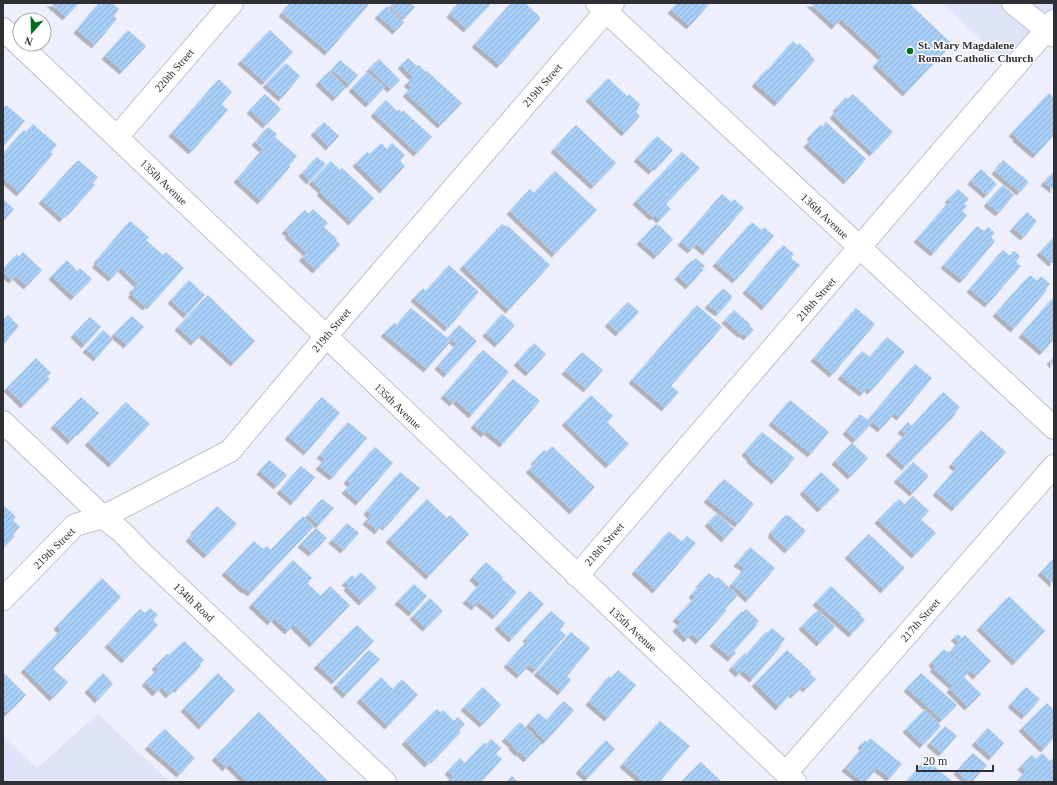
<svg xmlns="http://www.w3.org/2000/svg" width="1057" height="785" font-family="'Times New Roman',serif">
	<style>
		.built { fill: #dfe3f7 }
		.building { fill: url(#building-hatch); filter: url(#shadow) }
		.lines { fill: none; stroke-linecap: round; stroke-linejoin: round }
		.minor-casing { stroke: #bec1cd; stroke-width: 24 }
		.minor { stroke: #fff; stroke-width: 22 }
		.poi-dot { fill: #036d1d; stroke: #fff; stroke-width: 1.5 }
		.labels { text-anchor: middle; stroke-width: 3; stroke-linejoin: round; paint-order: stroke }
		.poi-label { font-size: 11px; font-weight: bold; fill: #2f3035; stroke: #fff; text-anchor: start }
		.street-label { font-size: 11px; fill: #2f3035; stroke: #fff }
	</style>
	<defs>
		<pattern id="building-hatch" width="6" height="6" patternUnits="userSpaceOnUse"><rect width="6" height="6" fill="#a7cef6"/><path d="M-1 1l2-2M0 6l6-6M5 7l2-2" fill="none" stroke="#90b1d4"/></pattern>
		<filter id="shadow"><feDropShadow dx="-3.5" dy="3.5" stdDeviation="0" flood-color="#0004"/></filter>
	</defs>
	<rect width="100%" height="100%" fill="#edeffc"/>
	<g class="built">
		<polygon points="942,3 1054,3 1054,9 1007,64"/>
		<polygon points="98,714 170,782 3,782 3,737 37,768"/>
	</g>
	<g class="building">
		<polygon points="50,3 79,3 66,17"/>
		<polygon points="99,3 101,5 102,3 112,3 119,9 114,16 117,19 95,45 77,30"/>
		<polygon points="290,3 370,3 328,52 282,13"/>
		<polygon points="393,3 411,3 415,7 404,19 390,6"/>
		<polygon points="458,3 492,3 467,29 450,14"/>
		<polygon points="511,3 528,3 527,5 540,17 539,18 540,19 500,65 475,44"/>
		<polygon points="677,3 710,3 690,26 671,10"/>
		<polygon points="810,3 909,3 952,44 906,93 876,64 882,57 841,19 835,26"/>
		<polygon points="387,6 404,22 396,31 378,15"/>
		<polygon points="128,30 146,46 123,71 105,56"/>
		<polygon points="270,30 293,52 265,82 241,61"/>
		<polygon points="793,41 797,45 799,43 811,54 810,55 815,60 778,103 755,83 767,69 768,70"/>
		<polygon points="408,58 417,66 419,65 426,72 427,71 462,103 441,125 406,93 412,87 407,83 413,77 401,65"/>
		<polygon points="379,59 400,80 391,89 369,69"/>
		<polygon points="340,60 358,75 350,85 332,70"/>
		<polygon points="286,63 300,76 282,98 266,84"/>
		<polygon points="329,71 346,87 336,98 319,82"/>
		<polygon points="367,72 385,87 369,104 352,88"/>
		<polygon points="608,78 627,96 629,94 640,104 638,107 639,108 636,112 640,116 625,133 589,98"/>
		<polygon points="219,79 232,92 221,104 228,110 192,151 172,133"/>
		<polygon points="1049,93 1054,98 1054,135 1036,155 1016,138 1017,137 1012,133"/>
		<polygon points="265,94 281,109 266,125 250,110"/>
		<polygon points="853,94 893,132 873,153 833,115 838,109 836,108 846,97 848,99"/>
		<polygon points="386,100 397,111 399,110 402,112 403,110 432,137 417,153 374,113"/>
		<polygon points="6,105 25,121 3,147 3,109"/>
		<polygon points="324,122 339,136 329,147 314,132"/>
		<polygon points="826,122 866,159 847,181 807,144 812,138 810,136 820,125 822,127"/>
		<polygon points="33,124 57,145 50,152 53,154 20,193 3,178 3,154 24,130 26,132"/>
		<polygon points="576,125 616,163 594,186 554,149"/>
		<polygon points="268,127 277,134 275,137 297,156 289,166 290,167 261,201 237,179 263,149 255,142"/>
		<polygon points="657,136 673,150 658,167 657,166 652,171 637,158"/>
		<polygon points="381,143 387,149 392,143 405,155 400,161 405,166 383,190 356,163 367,152 370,154"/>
		<polygon points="682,152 700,168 666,204 671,209 660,220 655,215 653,217 636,201"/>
		<polygon points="317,157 326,164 310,181 302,173"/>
		<polygon points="78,160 98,177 93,183 95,185 69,214 68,213 63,219 42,200"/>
		<polygon points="1003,160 1029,182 1020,192 995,171"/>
		<polygon points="331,161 340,170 342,168 374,198 352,222 320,192 322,190 312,181"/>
		<polygon points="981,169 997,184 987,195 971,181"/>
		<polygon points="555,171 597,210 555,254 510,211 530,189 534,193"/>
		<polygon points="1054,171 1054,190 1044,182"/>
		<polygon points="1003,185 1014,195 999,213 987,203"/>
		<polygon points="958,189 969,199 964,204 967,206 962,211 967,215 934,253 917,239 950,201 948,199"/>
		<polygon points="722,194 731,202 734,199 744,208 706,252 697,244 691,250 681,242"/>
		<polygon points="3,199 14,209 3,222"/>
		<polygon points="313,209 328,223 324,227 337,239 336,240 340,245 316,270 302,257 307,253 288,235 290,234 285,230 305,210 309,214"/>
		<polygon points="1027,212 1037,221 1024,237 1013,228"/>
		<polygon points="130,221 149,237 146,240 163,255 166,252 184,268 150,306 149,304 146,307 131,294 134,291 132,290 138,284 121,268 112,278 95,264 98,261 97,260"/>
		<polygon points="752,222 761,230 764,227 774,236 736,280 716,263"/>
		<polygon points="502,224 507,227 508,226 550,265 509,310 463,266"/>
		<polygon points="656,224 658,226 659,225 673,239 657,256 640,241"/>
		<polygon points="977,226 984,231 988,227 995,233 991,237 995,241 963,280 944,265"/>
		<polygon points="1054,237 1054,261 1052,263 1040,252"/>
		<polygon points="783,245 794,254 791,258 800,265 765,307 746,290"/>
		<polygon points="1003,250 1010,256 1014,251 1020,256 1016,262 1021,266 988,304 970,289"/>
		<polygon points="23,252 42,270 27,286 16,276 12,280 3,272 3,269 17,254 19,257"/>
		<polygon points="696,258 705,266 702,269 703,270 689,286 678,276 692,260 693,261"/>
		<polygon points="67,260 77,271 80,268 92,279 74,297 52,276"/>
		<polygon points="449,265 479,292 448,328 414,298 423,288 426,291"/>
		<polygon points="1030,275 1037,281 1041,276 1050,284 1046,289 1047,290 1014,329 996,313"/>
		<polygon points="189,280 205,295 187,315 171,300"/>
		<polygon points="722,289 723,290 724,289 732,296 731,297 732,298 719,313 708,305"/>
		<polygon points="208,295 255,341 234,363 202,334 194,342 178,327"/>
		<polygon points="1054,297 1054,339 1043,352 1022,334"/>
		<polygon points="628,302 639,312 619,333 608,323"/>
		<polygon points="697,305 722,327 671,386 679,392 665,408 632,380"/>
		<polygon points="411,308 451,341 427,369 384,333 394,323 397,325"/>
		<polygon points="856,308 875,324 833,374 814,358"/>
		<polygon points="734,310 750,324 749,325 754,330 747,337 742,333 742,335 725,320"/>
		<polygon points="502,314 515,325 498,344 486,333"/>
		<polygon points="8,315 19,326 3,345 3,320"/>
		<polygon points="132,316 144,327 127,345 114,334"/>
		<polygon points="90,317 101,327 85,345 74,334"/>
		<polygon points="459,325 477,341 447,374 438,366 457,344 449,337"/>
		<polygon points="103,330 113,339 97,358 86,349"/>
		<polygon points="887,337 905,352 871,391 868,388 863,393 841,376 862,351 870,357"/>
		<polygon points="534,343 546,354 529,373 517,362"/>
		<polygon points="483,350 509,372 472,415 456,400 453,403 444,395"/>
		<polygon points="582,352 603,370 587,389 565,371"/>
		<polygon points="1054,357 1054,365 1050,361"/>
		<polygon points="36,358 51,373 47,377 50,379 24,405 7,388"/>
		<polygon points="915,364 932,378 900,417 895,413 881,429 869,419"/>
		<polygon points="513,379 540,401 503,444 487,431 485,434 474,425"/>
		<polygon points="943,392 960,407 955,413 956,414 905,467 889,452 906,434 901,430 908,422 912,426"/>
		<polygon points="591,395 613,416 607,422 629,444 609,465 565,422"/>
		<polygon points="81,397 99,413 81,432 80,431 71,441 54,425"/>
		<polygon points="322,397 340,413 307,452 288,436"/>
		<polygon points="790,400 829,432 811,454 772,422"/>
		<polygon points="126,402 150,424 112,464 88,442"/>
		<polygon points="860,414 872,423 856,440 846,431"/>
		<polygon points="348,422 367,438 333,477 319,466 325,459 320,455"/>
		<polygon points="981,430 1006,452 955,508 936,492 957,468 952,464"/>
		<polygon points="762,432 795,458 775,481 750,459 751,458 745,452"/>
		<polygon points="852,443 868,458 851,476 835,461"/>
		<polygon points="552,446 595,487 573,511 529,469 536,463 534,461 544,450 546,452"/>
		<polygon points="375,447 393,463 359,502 345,490 351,484 347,480"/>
		<polygon points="269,460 287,475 277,486 260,471"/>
		<polygon points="913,462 928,475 927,478 913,493 897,479"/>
		<polygon points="301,466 315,477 294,502 280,490"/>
		<polygon points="400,472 420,488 386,527 383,525 378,531 366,521 371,515 367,511"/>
		<polygon points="821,472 840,490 821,509 803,491"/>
		<polygon points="724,479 754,504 738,524 707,499"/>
		<polygon points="913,496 929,511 921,519 906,503"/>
		<polygon points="322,499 334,508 319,525 308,515"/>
		<polygon points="427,499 447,518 450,515 469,534 429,576 389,539"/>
		<polygon points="899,499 936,533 915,555 878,520"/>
		<polygon points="3,505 16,517 13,520 20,527 13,534 15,536 5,546 3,544"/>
		<polygon points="217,506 237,524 207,555 189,538 195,531 194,530"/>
		<polygon points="717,513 734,529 725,539 708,523"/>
		<polygon points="786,515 787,516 788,515 806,531 788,550 771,534 773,532 772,531"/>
		<polygon points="303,516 314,526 251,593 246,589 245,590 225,572 254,541 263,549 267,546 271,550"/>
		<polygon points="347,523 359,533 344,550 332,540"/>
		<polygon points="316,528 327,538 312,553 301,544"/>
		<polygon points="669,531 682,542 687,536 696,543 656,590 635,571"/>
		<polygon points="869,534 905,568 884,590 848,555"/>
		<polygon points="750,547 775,568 749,599 732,584 745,568 737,563"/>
		<polygon points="1054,558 1054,584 1041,572"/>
		<polygon points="293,560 312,578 307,583 321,596 330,586 350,605 313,644 294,625 288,631 274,618 271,622 252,604"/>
		<polygon points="486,562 503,577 502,579 517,592 496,616 479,602 475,607 466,600 480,584 473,577"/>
		<polygon points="361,572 377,588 362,602 347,587 349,585 345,582 352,575 355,579"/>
		<polygon points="709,573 716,579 718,577 738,595 725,609 727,610 699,641 692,634 687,639 676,628 681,622 676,618 695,597 692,594 699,586 702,589 703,587 699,584"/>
		<polygon points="102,578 121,597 53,669 68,682 53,698 24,669 61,630 57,626"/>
		<polygon points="414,584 427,596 412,613 398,601"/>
		<polygon points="831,586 861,614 860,615 865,620 852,634 816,602"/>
		<polygon points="530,591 544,604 512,639 498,626"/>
		<polygon points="1009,596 1045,631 1016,662 980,627"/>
		<polygon points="430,598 443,611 426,628 413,616"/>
		<polygon points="150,608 158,615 153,620 158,625 125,660 108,644 140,609 145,613"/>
		<polygon points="746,609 759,621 756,624 757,625 734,651 736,653 731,658 713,643 742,611 743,612"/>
		<polygon points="818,610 835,627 820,643 802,626"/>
		<polygon points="551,611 565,623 560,630 566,635 536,670 529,665 520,675 507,664 528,640 526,638"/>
		<polygon points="357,625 374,641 335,681 317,665"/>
		<polygon points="772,628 785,639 780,645 781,646 753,679 742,670 739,674 732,667 745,653 746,655 766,632 767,633"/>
		<polygon points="571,632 590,648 567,676 571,680 561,692 537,672"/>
		<polygon points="958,634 962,638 965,635 991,661 976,676 951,651 959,642 954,637"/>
		<polygon points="184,641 204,660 200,664 201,666 178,689 176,688 169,695 162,687 156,693 145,682 158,669 155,666 167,654 169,655"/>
		<polygon points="944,649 947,652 948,651 970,671 964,677 981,694 968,707 950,689 953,686 933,668 935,666 932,662"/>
		<polygon points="369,650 380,659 346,695 336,685"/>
		<polygon points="787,650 811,672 810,674 816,679 806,689 803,686 794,695 791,693 779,707 755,683"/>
		<polygon points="618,670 636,685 608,718 589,702 609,676 612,678"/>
		<polygon points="3,672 26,695 7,714 3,710"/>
		<polygon points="103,673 113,684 98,700 88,689"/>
		<polygon points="218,673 235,690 202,726 184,708"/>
		<polygon points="921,673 957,705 942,720 907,688"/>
		<polygon points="381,677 393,689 402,679 418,695 388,726 360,699"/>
		<polygon points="483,687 501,705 483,724 464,707"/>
		<polygon points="1026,687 1040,699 1025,716 1011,704"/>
		<polygon points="564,701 574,710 546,741 537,733 538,732 529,724 538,713 547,720"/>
		<polygon points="1047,703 1054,710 1054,738 1044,749 1022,728"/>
		<polygon points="437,709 441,712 443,710 454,721 458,717 465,724 459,730 461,732 434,760 433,759 428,764 405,741"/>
		<polygon points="925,709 941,726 923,745 906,729"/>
		<polygon points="259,712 329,782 247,782 229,764 226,768 215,757"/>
		<polygon points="660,721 690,746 659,782 644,782 623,764"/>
		<polygon points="520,722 542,743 527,759 520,752 519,753 512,746 513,745 505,738"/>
		<polygon points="945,726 957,736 942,753 930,743"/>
		<polygon points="988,728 1004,743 992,757 975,742"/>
		<polygon points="165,729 195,758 180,774 148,746"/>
		<polygon points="870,738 902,764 890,778 877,768 867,780 865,778 863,782 845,768 863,747 861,745 865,740 867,742"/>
		<polygon points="491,739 501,748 496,754 502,759 481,782 447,782 453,776 448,771 460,758 465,763 484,743 486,745"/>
		<polygon points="606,740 615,749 588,778 579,770"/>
		<polygon points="973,753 987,765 972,782 969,782 957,771"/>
		<polygon points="1042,753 1050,761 1054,758 1054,782 1022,782 1019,779 1026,771 1021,766 1032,755 1036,759"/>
		<polygon points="926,759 942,773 953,782 906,782"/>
		<polygon points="701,762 722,782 681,782"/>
		<polygon points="512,776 518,782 506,782"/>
	</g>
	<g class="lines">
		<g class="minor-casing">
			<g id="minor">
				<polyline points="597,3 1054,428"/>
				<polyline points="1013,3 1054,36"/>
				<polyline points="3,29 795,782"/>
				<polyline points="117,137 232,3"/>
				<polyline points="3,422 103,517 123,533 143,554 385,782"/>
				<polyline points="577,576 1054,21"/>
				<polyline points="3,599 75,525 103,517 230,451 340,320 613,3"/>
				<polyline points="786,773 1054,466"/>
			</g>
		</g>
		<use href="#minor" class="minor"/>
	</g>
	<circle class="poi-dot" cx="910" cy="51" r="4"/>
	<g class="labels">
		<g class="poi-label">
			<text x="918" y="49">St. Mary Magdalene<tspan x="918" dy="13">Roman Catholic Church</tspan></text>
		</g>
		<g class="street-label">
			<text transform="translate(174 70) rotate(-49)" y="4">220th Street</text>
			<text transform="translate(542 85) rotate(-49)" y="4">219th Street</text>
			<text transform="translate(164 182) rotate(44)" y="4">135th Avenue</text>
			<text transform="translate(825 216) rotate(43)" y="4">136th Avenue</text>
			<text transform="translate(816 299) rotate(-49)" y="4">218th Street</text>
			<text transform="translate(331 330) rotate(-50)" y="4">219th Street</text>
			<text transform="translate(398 406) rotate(44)" y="4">135th Avenue</text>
			<text transform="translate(604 544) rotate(-49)" y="4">218th Street</text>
			<text transform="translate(54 548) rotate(-45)" y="4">219th Street</text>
			<text transform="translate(194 602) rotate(43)" y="4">134th Road</text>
			<text transform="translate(920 620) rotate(-49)" y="4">217th Street</text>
			<text transform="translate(633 629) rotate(43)" y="4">135th Avenue</text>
		</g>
	</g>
	<rect width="1057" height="785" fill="none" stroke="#2f3035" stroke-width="8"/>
	<g transform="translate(32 32) rotate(200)"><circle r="19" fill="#ffffff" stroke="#acacae"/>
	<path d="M0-3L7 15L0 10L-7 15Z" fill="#036d1d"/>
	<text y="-6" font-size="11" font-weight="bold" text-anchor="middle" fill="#2f3035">N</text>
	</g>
	<path d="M917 765v6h76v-6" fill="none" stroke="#2f3035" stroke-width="2"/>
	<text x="923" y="765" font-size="12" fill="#2f3035" stroke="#ffffff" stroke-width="3" paint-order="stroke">20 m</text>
</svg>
